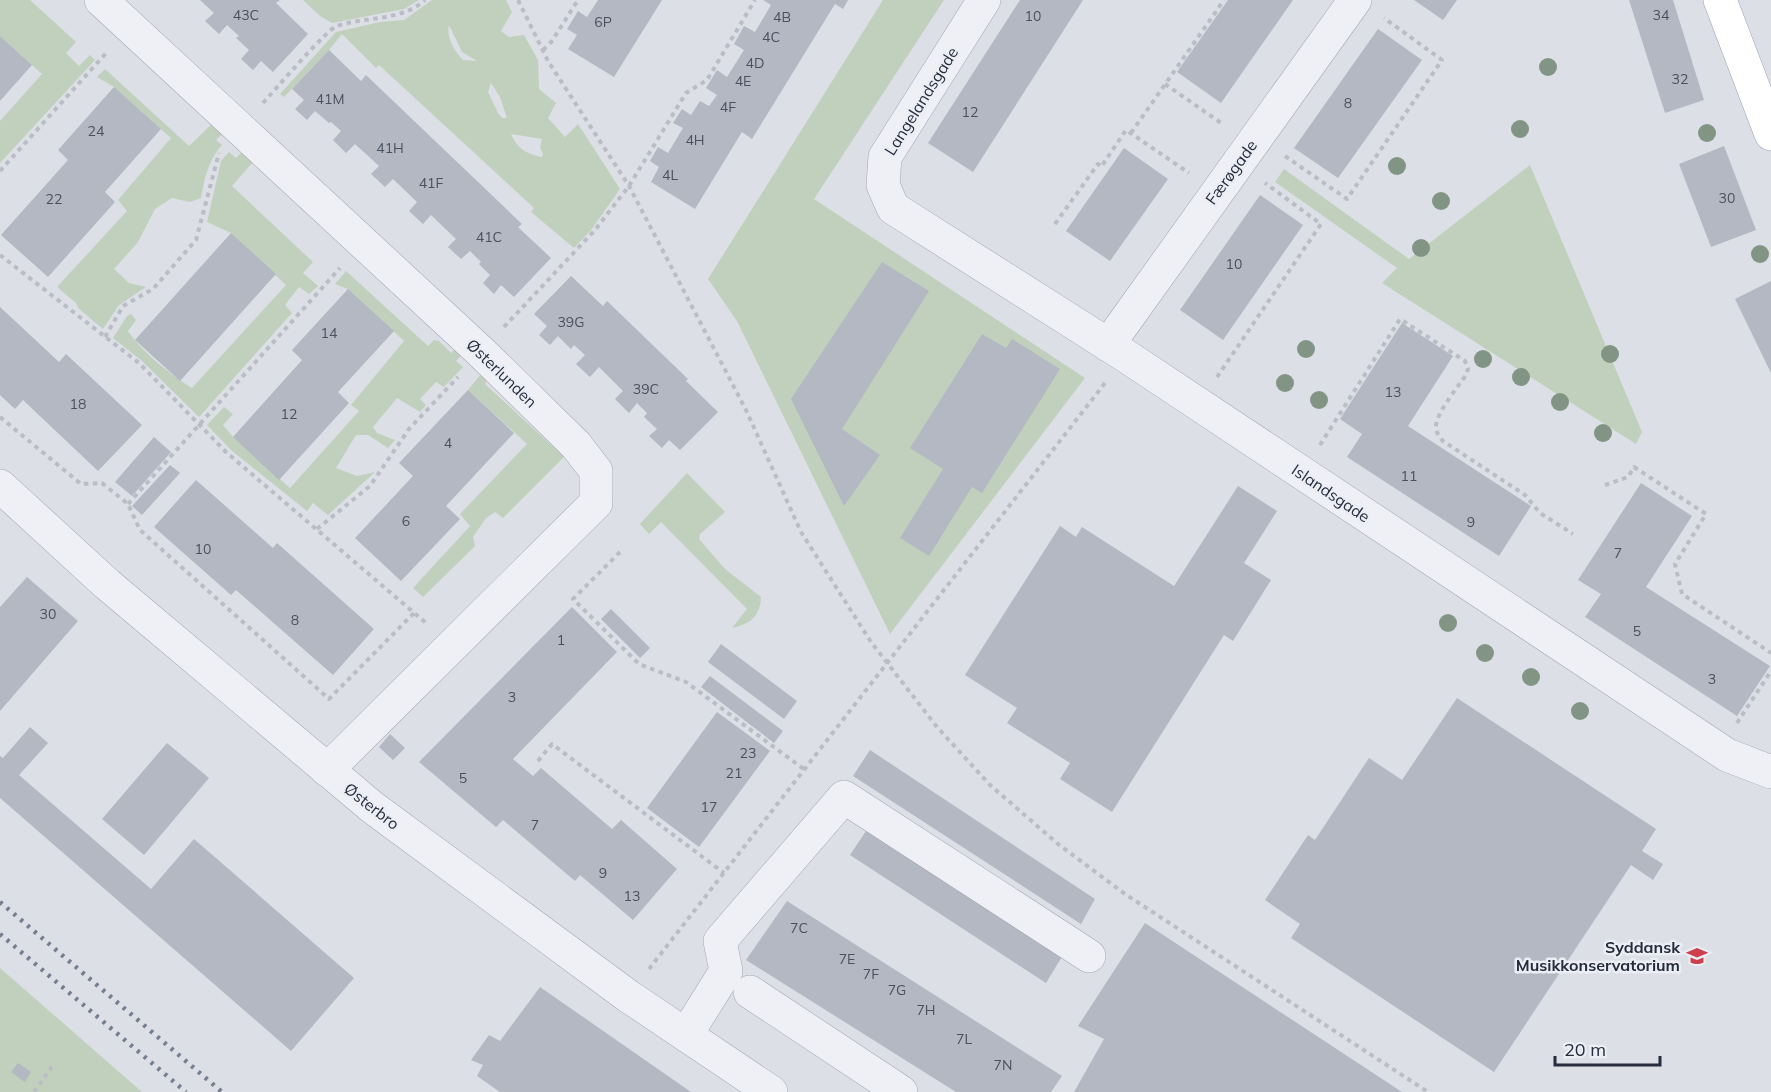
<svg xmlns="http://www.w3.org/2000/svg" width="1771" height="1092" font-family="Mulish,sans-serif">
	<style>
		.green { fill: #c1d0bd; fill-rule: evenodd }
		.building { fill: #b3b8c3 }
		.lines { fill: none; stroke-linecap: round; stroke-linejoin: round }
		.minor-casing { stroke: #a2a6b0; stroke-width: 34 }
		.major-casing { stroke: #9ba3b2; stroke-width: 34 }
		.path { stroke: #babdc5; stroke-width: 4; stroke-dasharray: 4.5 4.5; stroke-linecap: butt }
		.minor { stroke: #eef0f5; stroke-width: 33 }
		.major { stroke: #fff; stroke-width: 33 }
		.rail { stroke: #757e90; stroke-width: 4.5; stroke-dasharray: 3 6; stroke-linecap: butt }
		.tree { fill: #829584 }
		.labels { text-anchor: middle; stroke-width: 5; stroke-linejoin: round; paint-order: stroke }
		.number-label { font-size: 14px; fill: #49505e }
		.street-label { font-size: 16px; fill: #262d3c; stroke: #ebeef4 }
		.poi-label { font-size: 16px; font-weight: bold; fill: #262d3c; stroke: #ebeef4; text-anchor: end }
	</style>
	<rect width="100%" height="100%" fill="#dcdfe6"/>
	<g class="green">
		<polygon points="0,0 30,0 76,42 66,53 79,66 90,55 95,60 0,163 0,121 42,74 0,36"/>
		<polygon points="303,0 419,0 404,9 332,23 320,16"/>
		<path d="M432,0H506L512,12L501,31L509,37L524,35L538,60L539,89L556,103L548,118L565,137L578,124L620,189L591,230L574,248L531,212L534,208L379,65L376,68L342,34L329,50L284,97L280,94L336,32L380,22L404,20ZM449,25L462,52L477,61L463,60C454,51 446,37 449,25ZM491,83L500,97L507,118H502L498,113L488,92ZM511,134L542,139L540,147L543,154L542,157C526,154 518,149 511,134Z"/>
		<polygon points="883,0 944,0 814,199 1085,378 890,634 737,321 708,279"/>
		<path d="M105,69L189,146L211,125H216L224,132L216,140L222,145C208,161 205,177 201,198L190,202L172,198L155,209L138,242L114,269L129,283L146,287L119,305L103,329L78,308L76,303L57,287L127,211L118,200L171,138L114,87L97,77Z"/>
		<path d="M244,150L253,162L232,186L313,262L303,273L318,286L309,294L299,287L285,305L292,313L199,417L142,361L113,338L127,316L131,314L136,320L128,331C142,352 171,375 192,388L286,285L231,233L207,222L221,161L229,152L236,158Z"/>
		<polygon points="1530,165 1642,432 1636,444 1382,283 1397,268 1275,182 1284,169 1409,259"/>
		<polygon points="346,271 428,346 434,340 439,341 451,353 457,348 463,353 456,361 463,367 444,387 436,382 420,399 426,405 420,412 397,398 373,427 377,433 395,440 388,448 368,435 356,435 336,468 357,476 375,472 328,515 313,503 307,511 232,451 207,425 224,407 233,414 223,425 233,437 290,488 359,411 351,405 404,341 348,289 335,284"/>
		<polygon points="482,373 488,379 485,384 564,457 503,518 495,512 486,518 473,537 475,546 423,597 413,588 470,526 460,514 527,444 468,390"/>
		<path d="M687,473L725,512L700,534L699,539L725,569L761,597C760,617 750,624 732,628L747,609L661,522L649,534L640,524Z"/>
		<polygon points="0,968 142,1092 0,1092"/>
	</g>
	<g class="building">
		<polygon points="200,0 280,0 276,3 308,34 273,72 261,61 253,70 241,59 249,50 236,38 239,36 227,25 219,34 205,21 214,13"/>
		<polygon points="598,0 662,0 614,77 568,49 577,35 567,29 578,11 587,17"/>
		<polygon points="763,0 848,0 843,9 835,4 752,139 742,132 695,209 651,182 659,167 650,161 658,147 668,153 683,128 673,123 682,109 691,115 700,101 709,106 717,95 706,88 717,70 727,77 744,50 734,44 744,26 755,32 771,5"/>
		<polygon points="1020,0 1083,0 973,172 928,143"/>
		<polygon points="1228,0 1293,0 1221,103 1177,72"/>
		<polygon points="1414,0 1457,0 1443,20"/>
		<polygon points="1629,0 1673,0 1704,100 1665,113"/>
		<polygon points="1378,29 1422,60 1338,178 1294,148"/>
		<polygon points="0,36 32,65 0,101"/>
		<polygon points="329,50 361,81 366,75 522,224 518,227 551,258 514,297 501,285 494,294 483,283 490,275 479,264 481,262 470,251 461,259 448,247 456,239 431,215 423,224 409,211 417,202 393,179 385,187 371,174 379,166 355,144 346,153 333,140 341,131 331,122 329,123 315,111 307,120 295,109 304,100 292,89"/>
		<polygon points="114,87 161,129 105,192 115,202 48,277 1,235 68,160 58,150"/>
		<polygon points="1724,146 1756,230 1711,247 1679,164"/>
		<polygon points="1124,148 1168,179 1110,261 1066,231"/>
		<polygon points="1260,195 1303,225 1223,340 1180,310"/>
		<polygon points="231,233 276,274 180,381 135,340"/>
		<polygon points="882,262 929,291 842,429 880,455 844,506 791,399"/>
		<polygon points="571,276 603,306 607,301 688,379 686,381 718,412 680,450 669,440 662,448 649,436 657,429 644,417 647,413 637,403 629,413 615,399 623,391 599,367 590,377 576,364 585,355 574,345 571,349 558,336 550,345 539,335 547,326 534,314"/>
		<polygon points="1771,281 1771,373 1735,299"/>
		<polygon points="348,289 394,331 338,392 349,403 279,480 233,437 302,360 292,350"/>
		<polygon points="0,307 59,362 66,354 142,425 98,471 23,400 15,409 0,395"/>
		<polygon points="1402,323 1453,356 1408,426 1531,506 1499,556 1347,457 1362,434 1340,419"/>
		<polygon points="982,334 1006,348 1012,339 1060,369 982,493 972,487 929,556 900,538 943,469 910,448"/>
		<polygon points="468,390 514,433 446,506 460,519 401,581 355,538 413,476 399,463"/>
		<polygon points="154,437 171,452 132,496 115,482"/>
		<polygon points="170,465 180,473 142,515 132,506"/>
		<polygon points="196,480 273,548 277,543 374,629 333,675 236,590 231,595 154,527"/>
		<polygon points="1641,483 1692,516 1646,587 1770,666 1737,716 1585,617 1601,594 1578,580"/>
		<polygon points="1238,486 1277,511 1244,563 1271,580 1233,641 1224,635 1112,812 1060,779 1070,763 1007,723 1017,708 965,675 1060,526 1076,537 1082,527 1174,586"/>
		<polygon points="27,577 78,621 0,711 0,607"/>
		<polygon points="572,607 617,652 513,759 533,776 541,768 612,829 621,820 677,869 633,920 580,875 575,881 503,820 496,827 419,762"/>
		<polygon points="611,609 650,648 640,658 601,619"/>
		<polygon points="721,644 797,701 784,719 708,662"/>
		<polygon points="710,676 783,731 774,743 701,687"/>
		<polygon points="1457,698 1656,829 1642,851 1663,864 1653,880 1631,865 1494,1072 1291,938 1300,924 1265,900 1308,835 1315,840 1369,758 1402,780"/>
		<polygon points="717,712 770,751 699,847 647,808"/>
		<polygon points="30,727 48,743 19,775 151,889 194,839 354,978 291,1051 0,798 0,756 3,758"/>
		<polygon points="390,734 405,748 393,760 379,747"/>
		<polygon points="167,743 209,778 144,855 102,819"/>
		<polygon points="870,750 1095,899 1081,924 853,776"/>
		<polygon points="868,828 1063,955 1046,983 850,855"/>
		<polygon points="787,901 1062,1076 1051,1092 956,1092 746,960"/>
		<polygon points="1145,923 1402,1092 1074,1092 1104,1039 1078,1026"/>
		<polygon points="540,987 691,1092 500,1092 477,1076 483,1065 471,1060 489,1035 500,1041"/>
		<polygon points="18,1063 31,1072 25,1082 11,1072"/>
	</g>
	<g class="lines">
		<g class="minor-casing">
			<g id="minor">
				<polyline points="101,0 481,352 576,445 596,471 596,503 327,770"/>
				<polyline points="984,0 885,157 883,185 893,208 1126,356 1727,755 1771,772"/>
				<polyline points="1108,345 1355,0"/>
				<polyline points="0,486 107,584 372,807 628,996 771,1092"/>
				<polyline points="750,992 901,1092"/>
				<polyline points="686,1035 726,971 720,941 844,797 1089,956"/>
			</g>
		</g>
		<g class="major-casing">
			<polyline id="major" points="1720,0 1771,134"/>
		</g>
		<g class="path">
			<polyline points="518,0 548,61 629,186 746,410 801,532 871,642 937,727 990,785 1058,844 1125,894 1428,1092"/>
			<polyline points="543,50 552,41 578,0"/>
			<polyline points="1165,84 1224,125"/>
			<path d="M263,103C274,91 328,28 337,26C366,16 400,22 425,0"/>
			<polyline points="1131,133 1224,0"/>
			<polyline points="1285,156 1347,199 1442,60 1384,18"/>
			<polyline points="0,171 107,52"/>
			<polyline points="1055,224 1098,164 1101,167 1126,130 1189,173"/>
			<polyline points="0,255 139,363 226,452 426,623"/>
			<polyline points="504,327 595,230 629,186 686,93 707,80 755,0"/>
			<polyline points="105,337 123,306 153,289 196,240 219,153"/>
			<polyline points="1217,377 1321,224 1265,183"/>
			<polyline points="0,417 81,484 102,483 128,504 140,530 329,699 414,613"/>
			<path d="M1320,445L1400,319L1465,361L1468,369L1466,375C1458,387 1434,415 1436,429C1437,434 1440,437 1443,441L1525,495L1540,513L1573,534"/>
			<polyline points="1605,485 1628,477 1634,467 1706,514 1675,564 1682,594 1771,653"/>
			<polyline points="128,504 340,268"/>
			<polyline points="317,529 370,486 409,429 458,377"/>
			<polyline points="620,552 573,599 639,664 686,682 805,770"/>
			<polyline points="1737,723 1771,671"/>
			<polyline points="538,761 552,744 724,873"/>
			<polyline points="649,969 1105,383"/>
			<polyline points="34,1092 52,1067"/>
		</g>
		<use href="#minor" class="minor"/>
		<use href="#major" class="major"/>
		<g class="rail">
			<polyline points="0,902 222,1092"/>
			<polyline points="0,934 186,1092"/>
		</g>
	</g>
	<g class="tree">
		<circle cx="1548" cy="67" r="9"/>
		<circle cx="1520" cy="129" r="9"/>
		<circle cx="1707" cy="133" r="9"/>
		<circle cx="1397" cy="166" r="9"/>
		<circle cx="1441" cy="201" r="9"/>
		<circle cx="1421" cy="248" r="9"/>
		<circle cx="1760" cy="254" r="9"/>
		<circle cx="1306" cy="349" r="9"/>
		<circle cx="1610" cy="354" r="9"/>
		<circle cx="1483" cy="359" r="9"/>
		<circle cx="1521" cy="377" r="9"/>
		<circle cx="1285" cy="383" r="9"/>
		<circle cx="1319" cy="400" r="9"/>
		<circle cx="1560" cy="402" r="9"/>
		<circle cx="1603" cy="433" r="9"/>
		<circle cx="1448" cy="623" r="9"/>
		<circle cx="1485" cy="653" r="9"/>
		<circle cx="1531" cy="677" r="9"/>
		<circle cx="1580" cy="711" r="9"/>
	</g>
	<defs>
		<g id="university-bare" transform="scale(1.62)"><path d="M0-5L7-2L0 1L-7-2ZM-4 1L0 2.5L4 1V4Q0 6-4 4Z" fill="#ce3e4c" stroke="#ebeef4" stroke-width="2.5" paint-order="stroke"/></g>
	</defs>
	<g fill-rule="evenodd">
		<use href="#university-bare" x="1697" y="956"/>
	</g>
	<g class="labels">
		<g class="number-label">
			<text x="246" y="20">43C</text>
			<text x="1661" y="20">34</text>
			<text x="1033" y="21">10</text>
			<text x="782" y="22">4B</text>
			<text x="603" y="27">6P</text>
			<text x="771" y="42">4C</text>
			<text x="755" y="68">4D</text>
			<text x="1680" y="84">32</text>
			<text x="743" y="86">4E</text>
			<text x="330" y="104">41M</text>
			<text x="1348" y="108">8</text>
			<text x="728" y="112">4F</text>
			<text x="970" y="117">12</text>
			<text x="96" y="136">24</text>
			<text x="695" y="145">4H</text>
			<text x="390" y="153">41H</text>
			<text x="670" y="180">4L</text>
			<text x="431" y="188">41F</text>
			<text x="1727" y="203">30</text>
			<text x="54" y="204">22</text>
			<text x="489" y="242">41C</text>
			<text x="1234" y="269">10</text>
			<text x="571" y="327">39G</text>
			<text x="329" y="338">14</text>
			<text x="646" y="394">39C</text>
			<text x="1393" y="397">13</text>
			<text x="78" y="409">18</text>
			<text x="289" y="419">12</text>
			<text x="448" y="448">4</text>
			<text x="1409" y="481">11</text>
			<text x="406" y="526">6</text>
			<text x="1471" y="527">9</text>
			<text x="203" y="554">10</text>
			<text x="1618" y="558">7</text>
			<text x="48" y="619">30</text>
			<text x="295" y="625">8</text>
			<text x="1637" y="636">5</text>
			<text x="561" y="645">1</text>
			<text x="1712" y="684">3</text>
			<text x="512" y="702">3</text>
			<text x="748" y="758">23</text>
			<text x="734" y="778">21</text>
			<text x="463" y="783">5</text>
			<text x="709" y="812">17</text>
			<text x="535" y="830">7</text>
			<text x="603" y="878">9</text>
			<text x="632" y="901">13</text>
			<text x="799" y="933">7C</text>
			<text x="847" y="964">7E</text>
			<text x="871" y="979">7F</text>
			<text x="897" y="995">7G</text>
			<text x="926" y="1015">7H</text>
			<text x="964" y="1044">7L</text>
			<text x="1003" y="1070">7N</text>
		</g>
		<g class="street-label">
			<text transform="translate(921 101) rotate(-58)" y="6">Langelandsgade</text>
			<text transform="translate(1231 172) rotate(-54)" y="6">Færøgade</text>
			<text transform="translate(502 373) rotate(44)" y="6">Østerlunden</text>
			<text transform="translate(1331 493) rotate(34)" y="6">Islandsgade</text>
			<text transform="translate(372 806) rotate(38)" y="6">Østerbro</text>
		</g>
		<g class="poi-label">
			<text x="1680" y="953">Syddansk<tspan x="1680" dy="18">Musikkonservatorium</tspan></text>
		</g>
	</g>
	<path d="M1555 1056v9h105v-9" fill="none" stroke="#262d3c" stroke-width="3"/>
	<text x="1564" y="1056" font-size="18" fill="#262d3c" stroke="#ebeef4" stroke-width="4.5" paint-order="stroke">20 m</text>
</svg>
